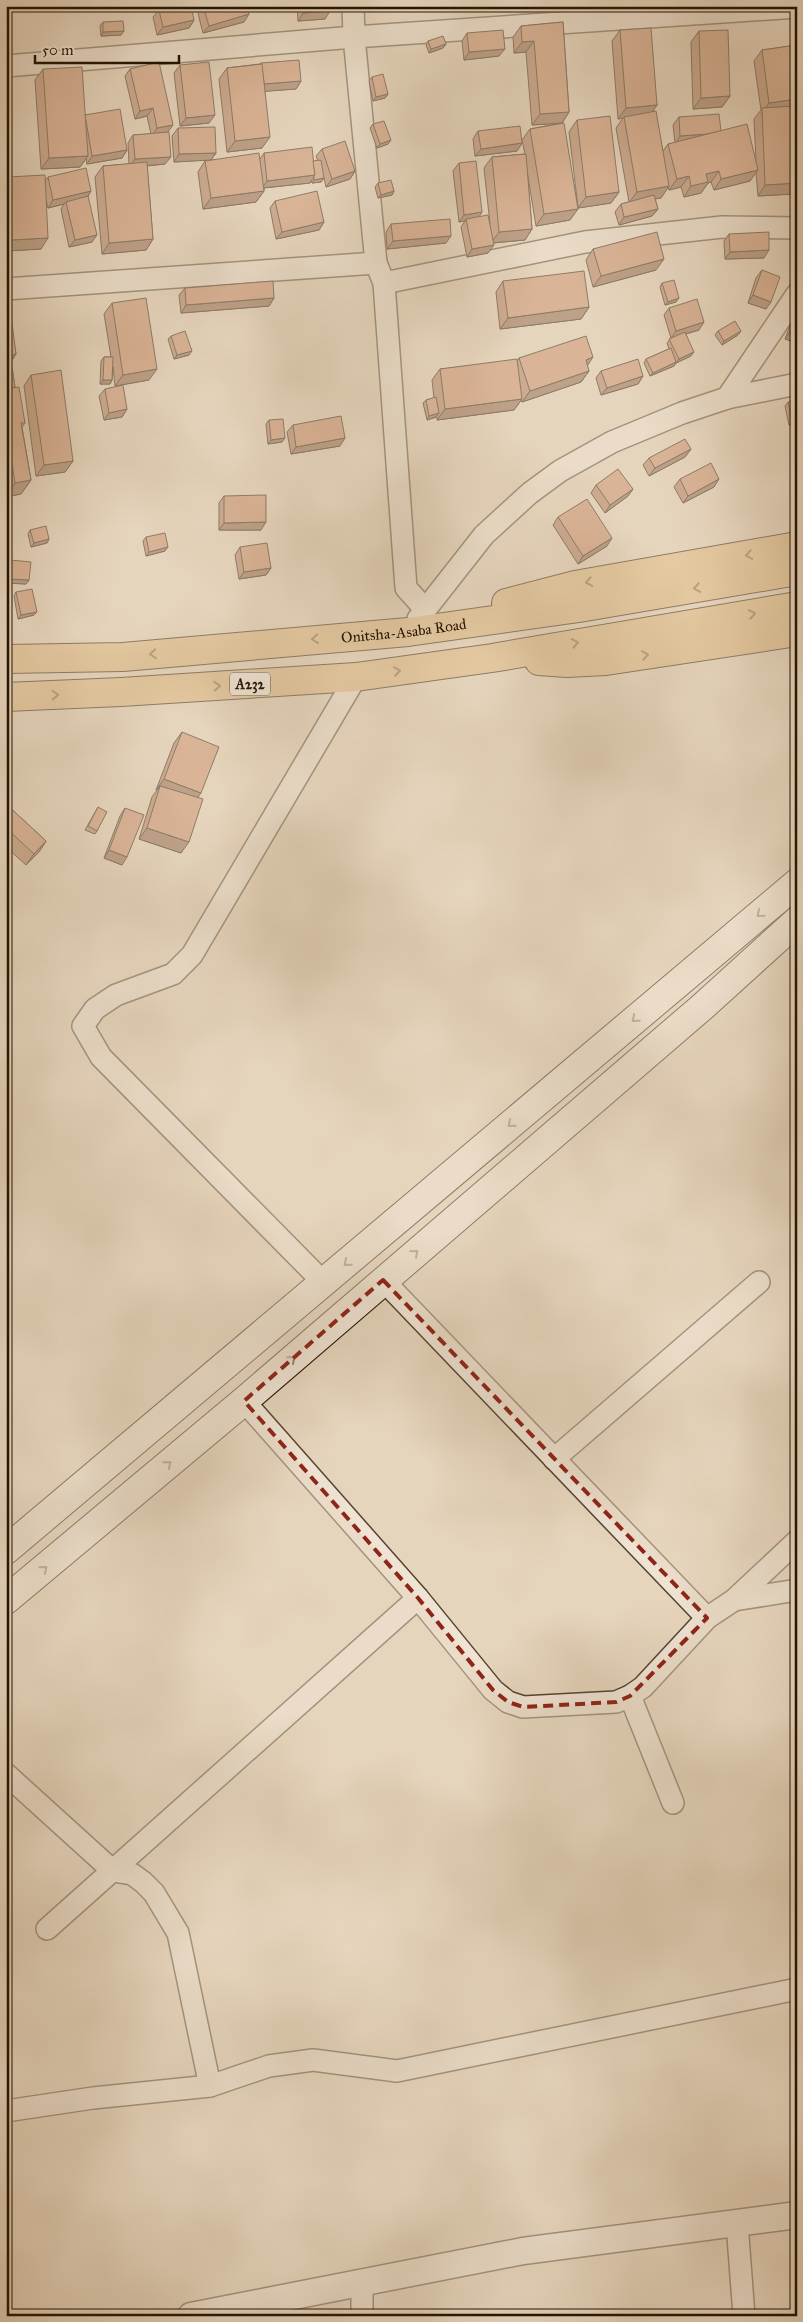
<svg xmlns="http://www.w3.org/2000/svg" width="803" height="2322" font-family="'IM FELL Great Primer',serif">
	<style>
		.lines { fill: none; stroke-linecap: round; stroke-linejoin: round }
		.minor-casing { stroke: #534430; stroke-width: 24 }
		.tertiary-casing { stroke: #534430; stroke-width: 29 }
		.secondary-casing { stroke: #221301; stroke-width: 30 }
		.trunk-casing { stroke: #221301; stroke-width: 30 }
		.minor { stroke: #efe4d4; stroke-width: 21 }
		.tertiary { stroke: #efe4d4; stroke-width: 26 }
		.secondary { stroke: #efe4d4; stroke-width: 28 }
		.trunk { stroke: #e3ba7e; stroke-width: 28 }
		.wall { fill: #af785a; stroke: #221301 }
		.shaded-wall { fill: #8f624a; stroke: #221301 }
		.building { fill: #cc8c69; stroke: #221301 }
		.oneway { stroke: #826640 }
		.oneway2 { stroke: #938675 }
		.marked { fill: none; stroke: #8f2418; stroke-width: 4; stroke-dasharray: 10 6; stroke-linejoin: round }
		.labels { text-anchor: middle; stroke-width: 4.5; stroke-linejoin: round; paint-order: stroke }
		.shield { fill: #efe4d4; stroke: #605240; stroke-width: 1 }
		.shield-label { font-size: 14px; font-weight: bold; fill: #221301 }
		.street-label { font-size: 15px; fill: #221301; stroke: #efe4d4 }
	</style>
	<rect width="100%" height="100%" fill="#e6d5bd"/>
	<filter id="stains"><feTurbulence type="fractalNoise" baseFrequency=".004" numOctaves="4"/><feColorMatrix values="0 0 0 0 .2 0 0 0 0 .09 0 0 0 0 .02 0 0 0 .5 -.17"/></filter>
	<radialGradient id="worn" r=".72"><stop offset=".6" stop-color="#630" stop-opacity="0"/><stop offset="1" stop-color="#630" stop-opacity=".3"/></radialGradient>
	<g class="lines">
		<g class="minor-casing">
			<g id="minor">
				<polyline points="353,6 354,37 376,263 384,283 406,588 425,609"/>
				<polyline points="6,66 354,37 797,7"/>
				<polyline points="384,283 585,242 722,227 797,228"/>
				<polyline points="6,289 376,263"/>
				<polyline points="727,398 797,384"/>
				<polyline points="418,619 484,535 530,493 560,471 612,442 682,413 727,398 797,294"/>
				<polyline points="383,1280 707,1618"/>
				<polyline points="324,1283 101,1057 83,1026 95,1009 116,995 173,974 192,955 356,677"/>
				<polyline points="244,1401 418,1598 493,1690 508,1702 523,1707 616,1702 630,1696 643,1687 707,1618 734,1600 797,1541"/>
				<polyline points="554,1459 759,1282"/>
				<polyline points="734,1600 797,1590"/>
				<polyline points="630,1696 673,1803"/>
				<polyline points="6,1774 113,1871 132,1874 143,1882 154,1893 178,1933 210,2086"/>
				<polyline points="47,1929 418,1598"/>
				<polyline points="6,2111 93,2098 210,2086 269,2066 313,2060 397,2071 797,1989"/>
				<polyline points="737,2223 744,2316"/>
				<polyline points="362,2282 362,2316"/>
			</g>
		</g>
		<g class="tertiary-casing">
			<polyline id="tertiary" points="191,2316 523,2251 797,2215"/>
		</g>
		<g class="secondary-casing">
			<g id="secondary">
				<polyline points="6,1550 797,883"/>
				<polyline points="6,1600 244,1401 701,1008 797,921"/>
			</g>
		</g>
		<g class="trunk-casing">
			<g id="trunk">
				<polyline points="506,603 575,585 797,546"/>
				<path id="s1" d="M6,659L123,657L408,632L579,608L797,571"/>
				<polyline points="539,661 567,663 606,661 797,632"/>
				<polyline points="6,697 121,692 356,677 492,658 797,606"/>
			</g>
		</g>
		<use href="#minor" class="minor"/>
		<use href="#tertiary" class="tertiary"/>
		<use href="#secondary" class="secondary"/>
		<use href="#trunk" class="trunk"/>
	</g>
	<g class="wall">
		<polygon points="203,6 244,22 203,33 198,14"/>
		<polygon points="297,6 330,6 325,19 298,21"/>
		<polygon points="159,10 194,20 189,28 157,35 153,17"/>
		<polygon points="103,22 121,35 101,36 100,26"/>
		<polygon points="563,22 569,112 562,123 578,207 569,132 577,120 619,192 611,203 578,208 570,220 536,226 527,171 532,229 525,240 493,243 488,253 467,257 461,227 465,221 459,222 453,171 459,163 479,217 490,224 484,168 492,157 525,154 522,140 530,129 561,123 532,125 526,52 514,53 513,37 521,26"/>
		<polygon points="620,30 657,105 652,112 663,151 668,144 675,143 673,125 679,117 721,131 756,161 754,119 761,110 754,61 762,50 797,45 797,189 793,194 758,196 756,172 750,181 714,190 711,182 708,183 701,193 684,197 681,187 669,190 668,187 661,198 655,199 658,209 652,216 619,225 615,212 621,204 629,202 616,128 623,118 618,119 612,41"/>
		<polygon points="699,31 730,96 722,107 693,109 691,42"/>
		<polygon points="467,33 499,56 464,60 462,41"/>
		<polygon points="428,41 446,44 443,48 429,53 426,45"/>
		<polygon points="261,63 301,81 296,89 265,91 262,148 227,152 219,79 227,68 260,64"/>
		<polygon points="180,65 209,123 180,126 174,73"/>
		<polygon points="43,69 85,115 127,150 122,158 87,164 86,158 80,167 41,169 35,80"/>
		<polygon points="130,69 168,132 165,164 147,166 153,239 146,250 102,254 95,177 103,166 129,164 128,143 133,135 151,134 147,116 135,119 125,76"/>
		<polygon points="372,77 388,94 385,98 373,101 369,81"/>
		<polygon points="373,124 388,144 377,148 370,128"/>
		<polygon points="178,128 216,153 211,160 260,159 264,153 313,161 318,161 316,156 322,149 355,171 350,179 326,187 324,178 321,182 312,183 311,180 310,183 264,188 264,191 256,202 203,209 198,172 205,161 207,160 174,162 172,136"/>
		<polygon points="478,131 522,143 517,151 475,156 473,139"/>
		<polygon points="8,177 45,181 48,177 91,191 88,196 92,242 69,247 61,209 64,204 48,208 46,200 41,249 6,251 6,179"/>
		<polygon points="378,183 394,191 392,195 378,198 375,187"/>
		<polygon points="275,201 324,222 319,230 276,239 270,208"/>
		<polygon points="391,224 446,243 387,249 386,232"/>
		<polygon points="729,234 764,258 725,259 724,241"/>
		<polygon points="593,249 656,270 593,287 586,260"/>
		<polygon points="762,270 766,309 748,303 756,278"/>
		<polygon points="503,281 589,307 581,319 500,329 496,292"/>
		<polygon points="662,283 676,302 665,305 660,287"/>
		<polygon points="185,288 274,298 269,306 181,313 179,295"/>
		<polygon points="6,301 16,354 11,362 15,387 25,423 22,427 31,480 21,494 6,497"/>
		<polygon points="112,303 149,380 115,386 113,367 112,380 110,384 100,384 101,361 104,357 111,357 104,314"/>
		<polygon points="669,308 699,330 686,334 691,356 676,363 674,366 650,376 644,363 646,359 669,349 667,343 671,338 664,315"/>
		<polygon points="797,312 797,343 785,339 792,320"/>
		<polygon points="718,331 738,335 722,345 715,335"/>
		<polygon points="171,336 189,355 174,359 168,339"/>
		<polygon points="519,358 587,366 589,371 581,382 522,402 521,400 514,410 437,420 437,417 427,420 423,403 426,400 434,398 432,380 440,369 517,361"/>
		<polygon points="601,371 643,376 638,384 601,395 596,378"/>
		<polygon points="31,375 73,461 65,472 36,476 24,386"/>
		<polygon points="105,389 127,409 122,417 104,420 99,396"/>
		<polygon points="788,402 797,424 789,425 785,406"/>
		<polygon points="269,420 282,442 268,444 266,424"/>
		<polygon points="293,425 340,446 291,454 287,432"/>
		<polygon points="691,449 685,457 649,476 643,465 649,458"/>
		<polygon points="680,479 714,487 683,503 674,487"/>
		<polygon points="596,485 633,489 628,496 605,513 591,493"/>
		<polygon points="224,496 261,530 219,530 219,503"/>
		<polygon points="558,517 607,546 578,564 553,525"/>
		<polygon points="30,530 49,539 47,543 31,547 28,534"/>
		<polygon points="146,537 165,551 146,556 143,541"/>
		<polygon points="240,547 271,568 266,575 239,579 235,555"/>
		<polygon points="10,560 29,580 26,584 6,583 7,564"/>
		<polygon points="16,592 34,615 18,619 14,596"/>
		<polygon points="182,732 197,797 181,853 139,839 152,797 157,790 156,790 174,743"/>
		<polygon points="6,804 46,841 39,852 26,865 6,847"/>
		<polygon points="98,807 97,831 95,834 85,830"/>
		<polygon points="125,808 122,865 104,858 120,816"/>
	</g>
	<g class="shaded-wall">
		<polygon points="439,6 450,6 436,10"/>
		<polygon points="330,11 325,19 298,21 303,13"/>
		<polygon points="249,14 244,22 203,33 209,26"/>
		<polygon points="194,20 189,28 157,35 163,27"/>
		<polygon points="124,31 121,35 101,36 103,32"/>
		<polygon points="534,41 526,52 514,53 522,42"/>
		<polygon points="446,44 443,48 429,53 431,49"/>
		<polygon points="505,49 499,56 464,60 469,52"/>
		<polygon points="301,81 296,89 257,92 263,84"/>
		<polygon points="11,94 9,98 6,98 6,95"/>
		<polygon points="388,94 385,98 373,101 376,97"/>
		<polygon points="730,96 722,107 693,109 701,98"/>
		<polygon points="797,99 797,109 761,114 769,103"/>
		<polygon points="657,105 649,116 624,117 623,118 618,119 626,108"/>
		<polygon points="153,108 147,116 135,119 140,111"/>
		<polygon points="569,112 562,123 532,125 540,114"/>
		<polygon points="215,115 209,123 180,126 186,118"/>
		<polygon points="173,125 168,132 152,136 157,128"/>
		<polygon points="721,133 675,144 680,136"/>
		<polygon points="270,137 262,148 227,152 235,141"/>
		<polygon points="391,140 388,144 377,148 380,144"/>
		<polygon points="522,143 517,151 475,156 481,149"/>
		<polygon points="127,150 122,158 87,164 92,156"/>
		<polygon points="216,153 211,160 174,162 179,154"/>
		<polygon points="88,156 80,167 41,169 49,158"/>
		<polygon points="171,157 165,164 129,167 135,159"/>
		<polygon points="758,170 750,181 714,190 721,179"/>
		<polygon points="355,171 350,179 326,187 332,179"/>
		<polygon points="719,171 711,182 708,183 701,193 684,197 691,186 706,174"/>
		<polygon points="315,175 310,183 262,188 267,181"/>
		<polygon points="689,176 681,187 669,190 677,179"/>
		<polygon points="324,178 321,182 312,183 314,180"/>
		<polygon points="797,183 797,189 793,194 758,196 765,185"/>
		<polygon points="669,186 661,198 629,203 637,192"/>
		<polygon points="91,191 86,199 66,202 64,204 48,208 53,200"/>
		<polygon points="264,191 256,202 203,209 211,198"/>
		<polygon points="394,191 392,195 378,198 381,195"/>
		<polygon points="619,192 611,203 578,208 586,197"/>
		<polygon points="578,209 570,220 536,226 544,214"/>
		<polygon points="658,209 652,216 619,225 624,217"/>
		<polygon points="482,212 477,220 466,219 465,221 459,222 464,215"/>
		<polygon points="324,222 319,230 276,239 282,232"/>
		<polygon points="532,229 525,240 491,243 499,232"/>
		<polygon points="97,235 92,242 69,247 75,240"/>
		<polygon points="451,236 446,243 387,249 393,241"/>
		<polygon points="48,238 41,249 6,251 6,247 11,240"/>
		<polygon points="153,239 146,250 102,254 109,243"/>
		<polygon points="494,245 488,253 467,257 472,249"/>
		<polygon points="769,250 764,258 725,259 730,252"/>
		<polygon points="664,259 656,270 593,287 601,276"/>
		<polygon points="753,295 771,302 766,309 748,303"/>
		<polygon points="274,298 269,306 181,313 186,305"/>
		<polygon points="679,298 676,302 665,305 668,302"/>
		<polygon points="589,307 581,319 500,329 508,318"/>
		<polygon points="704,322 699,330 671,338 676,331"/>
		<polygon points="741,331 738,335 722,345 724,341"/>
		<polygon points="790,332 797,334 797,343 785,339"/>
		<polygon points="192,351 189,355 174,359 177,355"/>
		<polygon points="694,352 691,356 676,363 679,359"/>
		<polygon points="16,354 8,365 6,366 6,356"/>
		<polygon points="593,357 586,368 586,360"/>
		<polygon points="676,362 674,366 650,376 653,373"/>
		<polygon points="157,369 149,380 115,386 123,375"/>
		<polygon points="589,371 581,382 522,402 530,391"/>
		<polygon points="643,376 638,384 601,395 607,388"/>
		<polygon points="103,380 112,380 110,384 100,384"/>
		<polygon points="522,399 514,410 437,420 445,409"/>
		<polygon points="127,409 122,417 104,420 109,413"/>
		<polygon points="439,413 436,417 427,420 429,416"/>
		<polygon points="797,420 797,424 789,425 792,422"/>
		<polygon points="285,438 282,442 268,444 271,440"/>
		<polygon points="345,438 340,446 291,454 296,447"/>
		<polygon points="691,449 685,457 649,476 655,468"/>
		<polygon points="11,457 6,464 6,458"/>
		<polygon points="73,461 65,472 36,476 44,465"/>
		<polygon points="719,479 714,487 683,503 688,496"/>
		<polygon points="31,480 21,494 6,497 6,496 15,483"/>
		<polygon points="633,489 628,496 605,513 610,505"/>
		<polygon points="266,522 261,530 219,530 224,523"/>
		<polygon points="612,538 607,546 578,564 583,556"/>
		<polygon points="49,539 47,543 31,547 34,543"/>
		<polygon points="168,547 165,551 146,556 149,552"/>
		<polygon points="271,568 266,575 239,579 244,572"/>
		<polygon points="8,579 29,580 26,584 6,583"/>
		<polygon points="37,612 34,615 18,619 21,615"/>
		<polygon points="164,779 201,793 193,804 160,786 157,790 156,790"/>
		<polygon points="147,828 189,842 181,853 139,839"/>
		<polygon points="46,841 39,852 26,865 34,854"/>
		<polygon points="109,850 127,857 122,865 104,858"/>
	</g>
	<g class="building">
		<polygon points="175,6 191,6 194,20 163,27 159,10"/>
		<polygon points="203,6 247,6 249,14 209,26"/>
		<polygon points="302,6 330,6 330,11 303,13"/>
		<polygon points="123,21 124,31 103,32 103,22"/>
		<polygon points="563,22 569,112 540,114 534,41 522,42 521,26"/>
		<polygon points="651,28 657,105 626,108 620,30"/>
		<polygon points="503,30 505,49 469,52 467,33"/>
		<polygon points="728,30 730,96 701,98 699,31"/>
		<polygon points="443,36 446,44 431,49 428,41"/>
		<polygon points="797,45 797,99 769,103 762,50"/>
		<polygon points="299,60 301,81 264,84 261,63"/>
		<polygon points="159,62 173,125 157,128 153,108 140,111 130,69"/>
		<polygon points="209,62 215,115 186,118 180,65"/>
		<polygon points="262,64 270,137 235,141 227,68"/>
		<polygon points="82,67 88,156 49,158 43,69"/>
		<polygon points="383,74 388,94 376,97 372,77"/>
		<polygon points="6,76 7,76 11,94 6,95"/>
		<polygon points="797,106 797,183 765,185 762,108"/>
		<polygon points="120,109 127,150 92,156 85,115"/>
		<polygon points="656,111 669,186 637,192 624,117"/>
		<polygon points="719,114 721,131 707,134 680,136 679,117"/>
		<polygon points="610,116 619,192 586,197 577,120"/>
		<polygon points="384,121 391,140 380,144 373,124"/>
		<polygon points="564,123 578,209 544,214 530,129"/>
		<polygon points="747,124 758,170 721,179 719,171 706,174 708,182 691,186 689,176 677,179 668,144"/>
		<polygon points="520,126 522,143 481,149 478,131"/>
		<polygon points="215,127 216,153 179,154 178,128"/>
		<polygon points="169,132 171,157 135,159 133,135"/>
		<polygon points="345,141 355,171 332,179 322,149"/>
		<polygon points="312,147 315,175 267,181 264,153"/>
		<polygon points="259,153 264,191 211,198 205,161"/>
		<polygon points="526,154 532,229 499,232 492,157"/>
		<polygon points="321,160 324,178 314,180 314,176 315,175 313,161"/>
		<polygon points="476,161 482,212 464,215 459,163"/>
		<polygon points="147,162 153,239 109,243 103,166"/>
		<polygon points="86,168 91,191 53,200 48,177"/>
		<polygon points="45,175 48,238 11,240 8,177"/>
		<polygon points="391,180 394,191 381,195 378,183"/>
		<polygon points="317,191 324,222 282,232 275,201"/>
		<polygon points="654,195 658,209 624,217 621,204"/>
		<polygon points="88,196 97,235 75,240 66,202"/>
		<polygon points="488,215 494,245 472,249 466,219"/>
		<polygon points="450,219 451,236 393,241 391,224"/>
		<polygon points="657,232 664,259 601,276 593,249"/>
		<polygon points="769,232 769,250 730,252 729,234"/>
		<polygon points="762,270 780,277 771,302 753,295"/>
		<polygon points="584,271 589,307 508,318 503,281"/>
		<polygon points="674,280 679,298 668,302 662,283"/>
		<polygon points="273,281 274,298 186,305 185,288"/>
		<polygon points="146,298 157,369 123,375 112,303"/>
		<polygon points="697,299 704,322 676,331 669,308"/>
		<polygon points="9,300 16,354 6,356 6,301"/>
		<polygon points="797,312 797,334 790,332"/>
		<polygon points="735,321 741,331 724,341 718,331"/>
		<polygon points="185,331 192,351 177,355 171,336"/>
		<polygon points="685,332 694,352 679,359 669,339"/>
		<polygon points="586,336 593,357 586,360 589,371 530,391 519,358"/>
		<polygon points="671,348 676,362 653,373 646,359"/>
		<polygon points="104,357 113,357 112,380 103,380"/>
		<polygon points="517,359 522,399 445,409 440,369"/>
		<polygon points="638,359 643,376 607,388 601,371"/>
		<polygon points="6,361 11,361 15,387 6,389"/>
		<polygon points="61,370 73,461 44,465 31,375"/>
		<polygon points="123,385 127,409 109,413 105,389"/>
		<polygon points="19,387 25,423 21,423 31,480 15,483 11,457 6,458 6,389"/>
		<polygon points="436,397 439,413 429,416 426,400"/>
		<polygon points="797,400 797,420 792,422 788,402"/>
		<polygon points="341,416 345,438 296,447 293,425"/>
		<polygon points="283,419 285,438 271,440 269,420"/>
		<polygon points="685,439 691,449 655,468 649,458"/>
		<polygon points="711,463 719,479 688,496 680,479"/>
		<polygon points="618,469 633,489 610,505 596,485"/>
		<polygon points="266,495 266,522 224,523 224,496"/>
		<polygon points="587,499 612,538 583,556 558,517"/>
		<polygon points="46,526 49,539 34,543 30,530"/>
		<polygon points="165,533 168,547 149,552 146,537"/>
		<polygon points="267,543 271,568 244,572 240,547"/>
		<polygon points="10,560 31,562 29,580 8,579"/>
		<polygon points="32,589 37,612 21,615 16,592"/>
		<polygon points="182,732 219,747 201,793 164,779"/>
		<polygon points="160,786 203,799 189,842 147,828"/>
		<polygon points="6,804 46,841 34,854 6,828"/>
		<polygon points="98,807 107,812 97,831 88,826"/>
		<polygon points="125,808 144,815 127,857 109,850"/>
	</g>
	<defs><path id="oneway-chevron" d="M-2-3.5L2.5 0L-2 3.5" fill="none" stroke-width="1.6" stroke-linecap="round" stroke-linejoin="round" transform="scale(1.25)"/></defs>
	<g class="oneway">
		<use href="#oneway-chevron" transform="translate(749 555) rotate(170)"/>
		<use href="#oneway-chevron" transform="translate(589 582) rotate(170)"/>
		<use href="#oneway-chevron" transform="translate(697 588) rotate(170)"/>
		<use href="#oneway-chevron" transform="translate(752 614) rotate(-10)"/>
		<use href="#oneway-chevron" transform="translate(315 639) rotate(175)"/>
		<use href="#oneway-chevron" transform="translate(575 643) rotate(-10)"/>
		<use href="#oneway-chevron" transform="translate(153 654) rotate(175)"/>
		<use href="#oneway-chevron" transform="translate(645 655) rotate(-9)"/>
		<use href="#oneway-chevron" transform="translate(397 671) rotate(-8)"/>
		<use href="#oneway-chevron" transform="translate(217 686) rotate(-4)"/>
		<use href="#oneway-chevron" transform="translate(55 695) rotate(-2)"/>
	</g>
	<g class="oneway2">
		<use href="#oneway-chevron" transform="translate(760 914) rotate(140)"/>
		<use href="#oneway-chevron" transform="translate(635 1019) rotate(140)"/>
		<use href="#oneway-chevron" transform="translate(511 1124) rotate(140)"/>
		<use href="#oneway-chevron" transform="translate(415 1253) rotate(-41)"/>
		<use href="#oneway-chevron" transform="translate(347 1263) rotate(140)"/>
		<use href="#oneway-chevron" transform="translate(292 1359) rotate(-41)"/>
		<use href="#oneway-chevron" transform="translate(168 1464) rotate(-40)"/>
		<use href="#oneway-chevron" transform="translate(44 1569) rotate(-40)"/>
	</g>
	<path d="M0 0H803V2322H0ZM383,1280L707,1618L630,1696L616,1702L523,1707L508,1702L493,1690L418,1598L244,1401Z" fill="#e6d5bd" fill-opacity=".55" fill-rule="evenodd"/>
	<path class="marked" d="M383,1280L707,1618L630,1696L616,1702L523,1707L508,1702L493,1690L418,1598L244,1401Z"/>
	<g class="labels">
		<rect class="shield" x="230" y="672.5" width="40" height="23" rx="4"/>
		<g class="shield-label">
			<text x="250" y="689">A232</text>
		</g>
		<g class="street-label">
			<text dy="5" stroke="none"><textPath href="#s1" startOffset="399">Onitsha-Asaba Road</textPath></text>
		</g>
	</g>
	<rect width="803" height="2322" fill="none" stroke="#e6d5bd" stroke-width="25"/>
	<rect x="8" y="8" width="788" height="2307" fill="none" stroke="#221301" stroke-width="2.5"/>
	<rect x="12" y="12" width="778" height="2297" fill="none" stroke="#221301"/>
	<path d="M35 55v8h144v-8" fill="none" stroke="#221301" stroke-width="2.5"/>
	<text x="42" y="55" font-size="15" fill="#221301" stroke="#efe4d4" stroke-width="4" paint-order="stroke">50 m</text>
	<rect width="100%" height="100%" filter="url(#stains)"/>
	<rect width="100%" height="100%" fill="url(#worn)"/>
</svg>
